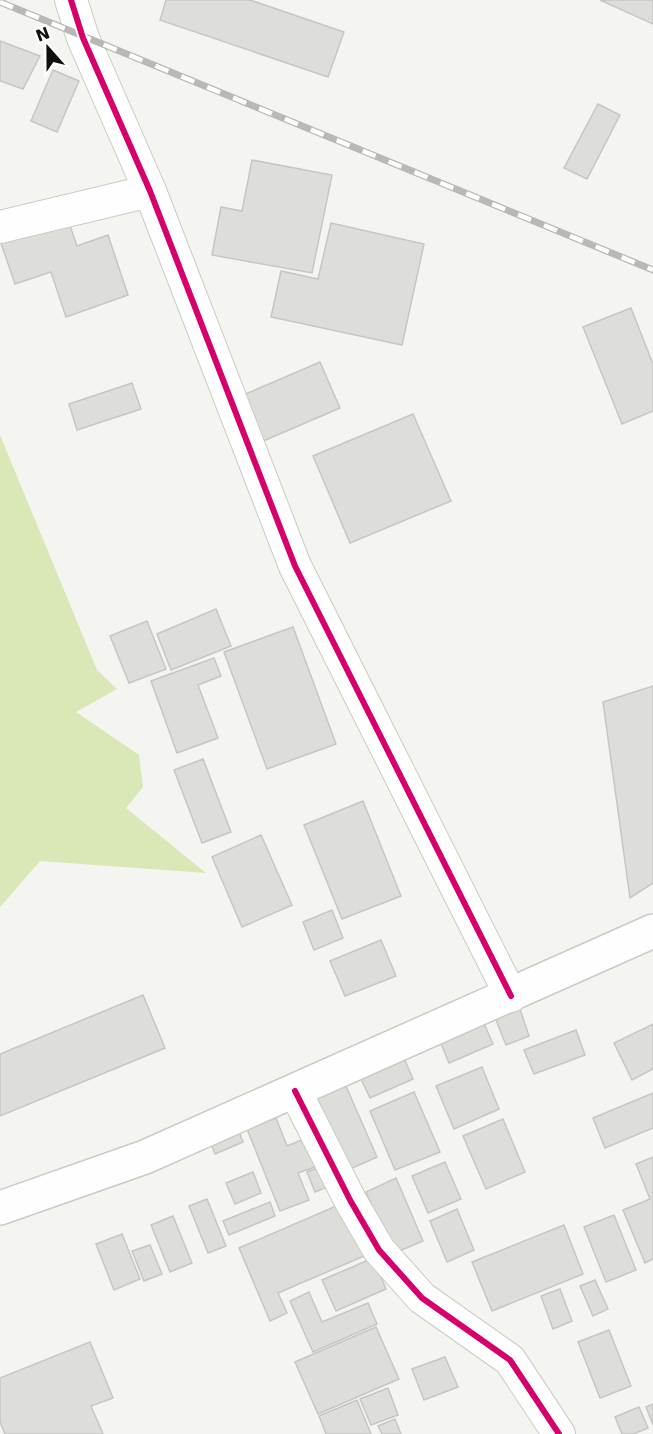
<svg xmlns="http://www.w3.org/2000/svg" width="653" height="1434" font-family="'DejaVu Sans',sans-serif">
	<style>
		.green { fill: #dae7b6 }
		.building { fill: #dddeda; stroke: #c6c7c3; stroke-width: 1.5 }
		.lines { fill: none; stroke-linecap: round; stroke-linejoin: round }
		.minor-casing { stroke: #cacbc7; stroke-width: 34 }
		.secondary-casing { stroke: #cacbc7; stroke-width: 36 }
		.minor { stroke: #fdfefd; stroke-width: 32 }
		.secondary { stroke: #fdfefd; stroke-width: 33 }
		.rail-casing { stroke: #b8b8b7; stroke-width: 7 }
		.rail { stroke: #fff; stroke-width: 4.5; stroke-dasharray: 14; stroke-linecap: butt }
		.cycleway-casing { stroke: #fff; stroke-width: 10 }
		.cycleway { stroke: #d6006c; stroke-width: 6 }
	</style>
	<rect width="100%" height="100%" fill="#f4f5f0"/>
	<polygon class="green" points="0,435 97,670 117,689 76,712 139,755 143,787 126,808 206,873 40,861 0,907"/>
	<g class="building">
		<polygon points="166,0 250,0 344,32 328,77 160,20"/>
		<polygon points="600,0 653,0 653,24"/>
		<polygon points="0,41 40,56 23,89 0,81"/>
		<polygon points="53,70 79,81 57,132 31,121"/>
		<polygon points="598,104 620,115 587,179 564,168"/>
		<polygon points="252,160 332,175 312,273 212,255 221,207 242,211"/>
		<polygon points="68,220 77,246 108,235 128,295 66,317 51,272 15,284 1,243"/>
		<polygon points="331,223 424,244 402,345 271,317 281,271 318,279"/>
		<polygon points="631,308 653,364 653,411 622,424 583,327"/>
		<polygon points="320,362 340,408 261,442 241,396"/>
		<polygon points="132,383 141,409 77,430 69,404"/>
		<polygon points="413,414 451,501 350,543 313,456"/>
		<polygon points="216,609 231,646 171,670 157,634"/>
		<polygon points="147,621 166,669 129,683 110,636"/>
		<polygon points="293,627 336,744 267,769 224,652"/>
		<polygon points="214,658 221,676 198,685 218,738 177,753 151,681"/>
		<polygon points="653,686 653,883 630,898 603,702"/>
		<polygon points="203,759 231,832 202,843 174,770"/>
		<polygon points="363,801 401,896 342,919 304,825"/>
		<polygon points="261,835 292,905 242,927 212,857"/>
		<polygon points="332,910 343,938 314,950 303,922"/>
		<polygon points="381,940 396,976 345,996 330,961"/>
		<polygon points="143,995 165,1048 0,1116 0,1054"/>
		<polygon points="519,1006 529,1036 506,1045 494,1015"/>
		<polygon points="483,1021 493,1044 449,1063 439,1039"/>
		<polygon points="653,1024 653,1069 632,1080 614,1043"/>
		<polygon points="576,1030 585,1055 534,1074 524,1050"/>
		<polygon points="404,1058 413,1079 370,1098 360,1077"/>
		<polygon points="482,1067 499,1109 454,1129 436,1086"/>
		<polygon points="345,1084 377,1157 341,1173 309,1099"/>
		<polygon points="414,1092 440,1152 395,1170 370,1111"/>
		<polygon points="653,1093 653,1128 605,1148 593,1118"/>
		<polygon points="276,1118 287,1146 309,1137 320,1165 298,1173 309,1200 280,1211 247,1129"/>
		<polygon points="503,1119 525,1172 486,1189 463,1136"/>
		<polygon points="235,1121 243,1142 215,1154 207,1133"/>
		<polygon points="653,1157 653,1259 645,1263 623,1210 650,1199 636,1164"/>
		<polygon points="445,1162 461,1199 428,1213 412,1176"/>
		<polygon points="324,1165 332,1185 315,1192 307,1172"/>
		<polygon points="253,1172 261,1193 235,1204 226,1183"/>
		<polygon points="396,1178 423,1241 392,1254 366,1192"/>
		<polygon points="207,1199 226,1246 208,1253 189,1206"/>
		<polygon points="270,1202 275,1216 229,1235 223,1221"/>
		<polygon points="341,1204 364,1256 278,1293 287,1313 270,1321 239,1248"/>
		<polygon points="457,1209 474,1250 447,1262 430,1221"/>
		<polygon points="614,1215 636,1270 606,1282 584,1227"/>
		<polygon points="173,1216 192,1263 170,1272 151,1225"/>
		<polygon points="564,1225 583,1274 492,1311 472,1262"/>
		<polygon points="122,1234 140,1279 114,1290 96,1244"/>
		<polygon points="150,1245 162,1274 144,1281 132,1251"/>
		<polygon points="373,1258 386,1289 336,1311 322,1280"/>
		<polygon points="595,1280 608,1309 593,1316 580,1286"/>
		<polygon points="560,1289 572,1321 553,1329 541,1296"/>
		<polygon points="309,1292 322,1322 368,1303 377,1324 313,1352 290,1301"/>
		<polygon points="376,1327 399,1379 318,1414 295,1362"/>
		<polygon points="609,1330 631,1386 600,1398 578,1342"/>
		<polygon points="90,1342 113,1398 91,1406 103,1434 5,1434 0,1422 0,1378"/>
		<polygon points="445,1357 458,1387 424,1400 412,1369"/>
		<polygon points="388,1388 398,1415 371,1425 360,1399"/>
		<polygon points="357,1400 371,1434 326,1434 319,1416"/>
		<polygon points="653,1404 653,1425 646,1407"/>
		<polygon points="639,1407 648,1428 633,1434 622,1434 615,1417"/>
		<polygon points="395,1419 401,1434 382,1434 378,1426"/>
	</g>
	<g class="lines">
		<g class="minor-casing">
			<g id="minor">
				<polyline points="71,0 83,38 150,191 295,566 511,996"/>
				<polyline points="0,227 150,191"/>
				<polyline points="295,1091 350,1200 379,1250 422,1298 510,1360 559,1434"/>
			</g>
		</g>
		<g class="secondary-casing">
			<polyline id="secondary" points="0,1208 145,1157 653,931"/>
		</g>
		<use href="#minor" class="minor"/>
		<use href="#secondary" class="secondary"/>
		<g class="rail-casing">
			<polyline id="rail" points="0,2 653,270"/>
		</g>
		<use href="#rail" class="rail"/>
		<g class="cycleway-casing">
			<g id="cycleway">
				<polyline points="71,0 83,38 150,191 295,566 511,996"/>
				<polyline points="295,1091 350,1200 379,1250 422,1298 510,1360 559,1434"/>
			</g>
		</g>
		<use href="#cycleway" class="cycleway"/>
	</g>
	<g transform="translate(48 48) rotate(339)" stroke="#ffffff" stroke-width="4.5" paint-order="stroke">
	<path d="M0-4.5L10 22L0 15L-10 22Z" fill="#10110e"/>
	<text y="-9" font-size="16" font-weight="bold" text-anchor="middle" fill="#10110e">N</text>
	</g>
</svg>
